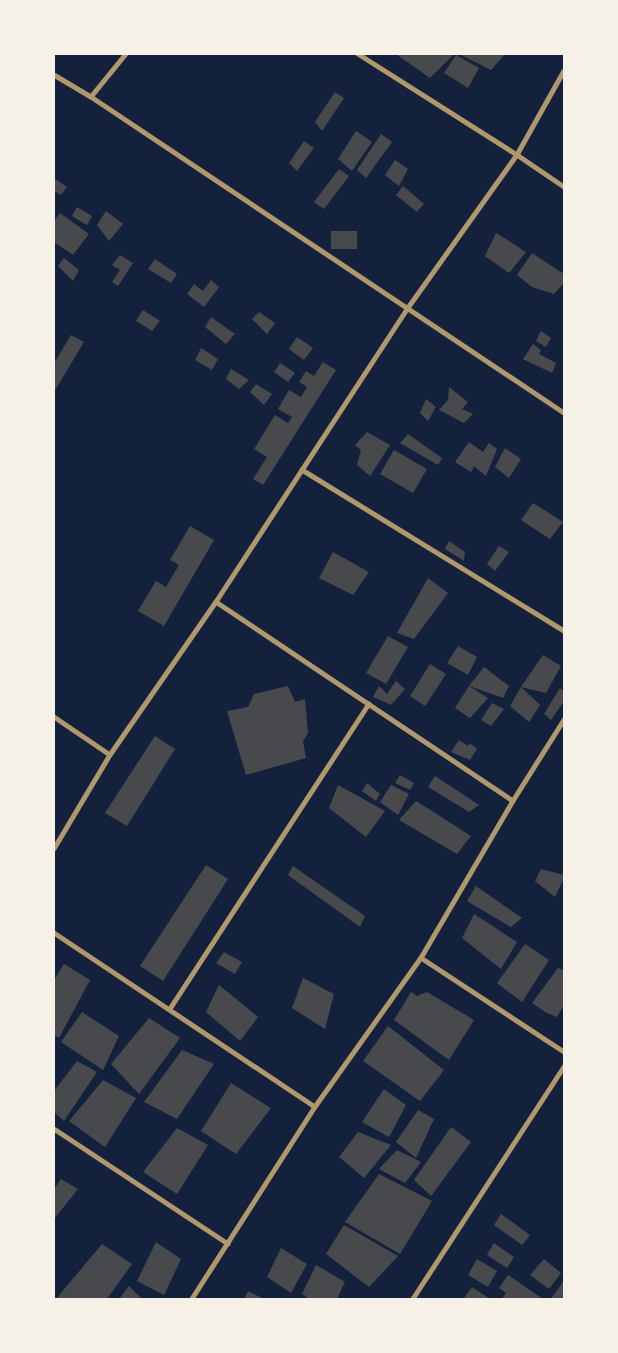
<svg xmlns="http://www.w3.org/2000/svg" width="618" height="1353" font-family="'Varela Round',sans-serif">
	<style>
		.building { fill: #48494c }
		.lines { fill: none; stroke-linecap: round; stroke-linejoin: round }
		.minor { stroke: #b1986c; stroke-width: 5 }
	</style>
	<rect width="100%" height="100%" fill="#14213d"/>
	<g class="building">
		<polygon points="396,54 454,54 430,78"/>
		<polygon points="459,54 505,54 491,70"/>
		<polygon points="456,55 479,68 468,88 444,73"/>
		<polygon points="335,92 344,98 322,131 315,122"/>
		<polygon points="356,131 372,142 352,171 338,159"/>
		<polygon points="381,134 392,142 366,178 357,170"/>
		<polygon points="304,141 314,148 297,171 289,163"/>
		<polygon points="395,160 408,169 399,186 385,175"/>
		<polygon points="339,169 349,176 324,209 314,202"/>
		<polygon points="54,178 67,187 61,195 54,191"/>
		<polygon points="403,186 424,204 417,212 396,195"/>
		<polygon points="77,207 92,216 87,225 72,216"/>
		<polygon points="106,211 123,224 109,241 97,225"/>
		<polygon points="60,213 89,234 73,255 54,242 54,221"/>
		<rect x="331" y="231" width="26" height="18"/>
		<polygon points="496,233 526,252 509,273 485,256"/>
		<polygon points="532,253 564,274 564,283 554,294 532,287 517,275"/>
		<polygon points="120,255 133,263 118,286 112,282 120,270 112,265"/>
		<polygon points="64,258 79,270 73,281 58,266"/>
		<polygon points="155,259 177,274 171,283 148,269"/>
		<polygon points="211,280 219,287 204,307 187,294 194,284 203,291"/>
		<polygon points="143,310 160,321 152,331 136,321"/>
		<polygon points="259,312 275,323 267,334 252,319"/>
		<polygon points="211,317 235,334 226,344 205,327"/>
		<polygon points="541,331 551,338 546,347 536,341"/>
		<polygon points="71,335 84,342 54,392 54,363"/>
		<polygon points="297,337 313,348 304,360 289,349"/>
		<polygon points="533,344 541,350 539,354 556,363 552,373 523,359"/>
		<polygon points="201,348 218,359 212,370 195,360"/>
		<polygon points="323,362 336,370 263,485 253,479 267,457 254,449 275,415 288,423 292,417 278,409 289,390 301,397 307,387 299,382 306,371 314,376"/>
		<polygon points="280,363 295,373 288,382 274,372"/>
		<polygon points="231,369 249,380 239,389 226,379"/>
		<polygon points="256,384 272,394 264,405 250,392"/>
		<polygon points="449,387 468,402 462,409 473,414 464,423 439,410 448,400"/>
		<polygon points="426,399 436,407 428,421 420,413"/>
		<polygon points="367,432 390,445 370,476 357,465 361,450 355,445"/>
		<polygon points="408,434 442,458 438,465 400,443"/>
		<polygon points="469,442 483,452 489,443 497,449 486,476 474,466 471,472 455,462"/>
		<polygon points="505,448 521,459 509,478 495,467"/>
		<polygon points="394,450 427,469 413,493 380,474"/>
		<polygon points="533,503 563,522 550,539 521,520"/>
		<polygon points="190,526 214,540 164,626 138,611 156,581 166,587 179,565 170,560"/>
		<polygon points="449,541 465,552 464,561 445,549"/>
		<polygon points="499,546 509,552 495,571 487,564"/>
		<polygon points="333,552 369,572 353,595 319,578"/>
		<polygon points="428,578 448,593 414,639 397,633"/>
		<polygon points="388,636 408,647 386,684 366,673"/>
		<polygon points="458,646 477,657 468,675 447,663"/>
		<polygon points="543,655 561,666 546,693 521,687"/>
		<polygon points="430,664 446,674 425,706 410,696"/>
		<polygon points="484,667 509,686 503,698 469,686 488,698 470,718 455,708 469,686"/>
		<polygon points="396,681 405,689 391,705 373,697 379,686 387,694"/>
		<polygon points="288,686 295,702 305,699 308,733 303,741 306,758 246,775 227,711 248,707 254,694"/>
		<polygon points="521,687 540,705 529,722 510,706"/>
		<polygon points="560,688 564,691 564,701 551,720 544,714"/>
		<polygon points="492,703 504,709 491,726 481,720"/>
		<polygon points="155,736 175,749 127,826 105,813"/>
		<polygon points="459,740 468,746 470,743 477,749 470,760 451,752"/>
		<polygon points="400,775 414,783 410,790 395,783"/>
		<polygon points="435,776 479,805 469,812 428,787"/>
		<polygon points="367,783 380,794 376,801 362,791"/>
		<polygon points="338,785 385,811 366,837 329,808"/>
		<polygon points="391,785 409,794 398,815 380,802"/>
		<polygon points="416,801 471,836 457,854 399,820"/>
		<polygon points="206,865 228,879 163,981 140,966"/>
		<polygon points="293,866 365,916 360,927 288,875"/>
		<polygon points="541,869 564,875 564,878 555,897 535,881"/>
		<polygon points="476,886 522,918 511,927 467,901"/>
		<polygon points="474,914 517,942 501,969 462,938"/>
		<polygon points="525,944 549,960 522,1002 497,983"/>
		<polygon points="224,952 242,962 235,974 216,963"/>
		<polygon points="64,964 90,980 59,1038 54,1035 54,980"/>
		<polygon points="558,968 564,970 564,1005 557,1017 545,1012 532,1003"/>
		<polygon points="303,978 334,994 325,1029 292,1008"/>
		<polygon points="219,985 258,1017 240,1041 206,1012"/>
		<polygon points="411,992 417,996 427,992 474,1020 449,1060 394,1020"/>
		<polygon points="82,1012 119,1036 103,1070 61,1042"/>
		<polygon points="149,1018 180,1038 139,1094 111,1064"/>
		<polygon points="388,1026 444,1070 420,1101 363,1061"/>
		<polygon points="182,1050 214,1064 177,1119 144,1102"/>
		<polygon points="77,1061 97,1072 64,1121 54,1112 54,1091"/>
		<polygon points="103,1080 136,1098 105,1147 69,1121"/>
		<polygon points="231,1083 271,1108 236,1154 201,1131"/>
		<polygon points="384,1089 406,1105 389,1137 362,1122"/>
		<polygon points="418,1110 434,1119 416,1158 396,1142"/>
		<polygon points="451,1127 471,1142 431,1196 414,1180"/>
		<polygon points="177,1128 208,1145 177,1194 143,1172"/>
		<polygon points="358,1132 391,1145 364,1178 339,1157"/>
		<polygon points="397,1150 421,1162 405,1183 379,1169"/>
		<polygon points="379,1174 432,1201 400,1254 345,1222"/>
		<polygon points="61,1179 78,1189 54,1219 54,1189"/>
		<polygon points="501,1214 530,1235 522,1245 494,1225"/>
		<polygon points="344,1225 398,1256 369,1287 326,1254"/>
		<polygon points="156,1242 181,1259 164,1295 137,1281"/>
		<polygon points="494,1243 514,1257 507,1268 487,1255"/>
		<polygon points="102,1244 132,1264 107,1299 56,1299"/>
		<polygon points="281,1248 307,1264 291,1293 267,1277"/>
		<polygon points="477,1259 497,1271 488,1287 468,1275"/>
		<polygon points="544,1259 561,1273 549,1289 530,1275"/>
		<polygon points="316,1265 345,1282 337,1299 309,1299 302,1294"/>
		<polygon points="508,1275 543,1299 502,1299 506,1293 499,1288"/>
		<polygon points="564,1280 564,1299 551,1299"/>
		<polygon points="129,1286 142,1299 119,1299"/>
		<polygon points="472,1287 490,1299 464,1298"/>
		<polygon points="248,1291 264,1299 244,1299"/>
	</g>
	<g class="lines">
		<g class="minor">
			<polyline points="358,54 517,155 564,187"/>
			<polyline points="54,75 91,97 564,413"/>
			<polyline points="91,97 126,54"/>
			<polyline points="302,470 564,631"/>
			<polyline points="216,602 513,801"/>
			<polyline points="54,717 110,755"/>
			<polyline points="54,849 110,755 216,602 408,308 517,155 564,71"/>
			<polyline points="54,933 315,1107"/>
			<polyline points="421,958 564,1052"/>
			<polyline points="170,1009 369,704"/>
			<polyline points="54,1129 228,1244"/>
			<polyline points="192,1299 315,1107 421,958 513,801 564,720"/>
			<polyline points="413,1299 564,1067"/>
		</g>
	</g>
	<rect width="618" height="1353" fill="none" stroke="#f6f1e7" stroke-width="110"/>
</svg>
